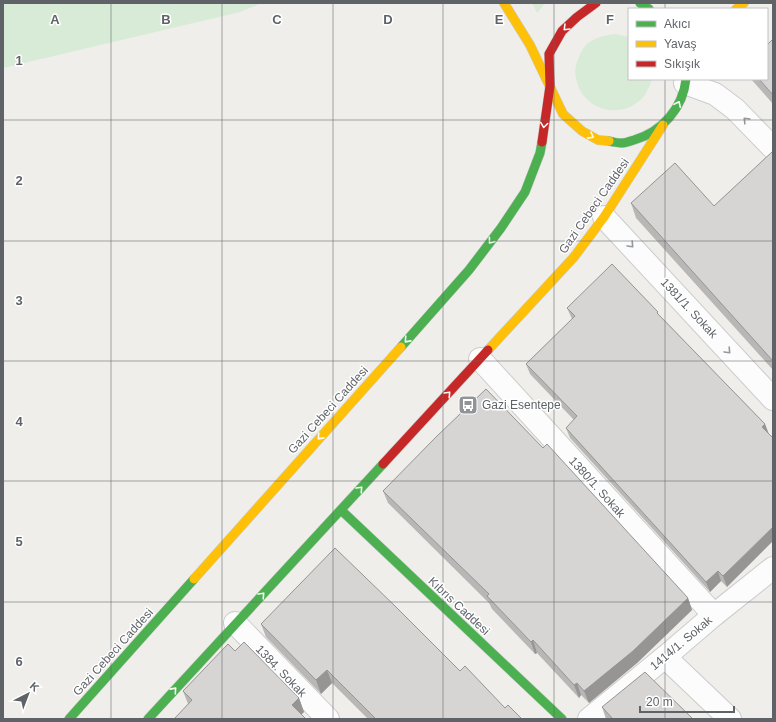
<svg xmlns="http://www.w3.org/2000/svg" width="776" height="722" font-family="Arial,sans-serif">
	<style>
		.green { fill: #d8ebd6 }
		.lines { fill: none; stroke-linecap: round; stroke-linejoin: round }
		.street-casing { stroke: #cbcccc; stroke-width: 24 }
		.fast-casing { stroke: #cacacb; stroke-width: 10 }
		.slow-casing { stroke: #cacacb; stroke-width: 10 }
		.jam-casing { stroke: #cacacb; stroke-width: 10 }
		.street { stroke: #fdfcfc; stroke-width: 22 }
		.fast { stroke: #4caf50; stroke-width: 9 }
		.slow { stroke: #ffc107; stroke-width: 9 }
		.jam { stroke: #c62828; stroke-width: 9 }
		.wall { fill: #b8b7b5 }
		.shaded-wall { fill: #969594 }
		.building { fill: #d6d5d3; stroke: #969594 }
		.oneway { stroke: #f6fbf6 }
		.oneway2 { stroke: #96999c }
		.grid { fill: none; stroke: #5f6368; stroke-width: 1; stroke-opacity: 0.55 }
		.labels { text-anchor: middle; stroke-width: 3; stroke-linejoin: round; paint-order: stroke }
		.street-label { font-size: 12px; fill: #5f6368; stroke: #fff }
		.poi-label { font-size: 12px; fill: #5f6368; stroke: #fff; text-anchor: start }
		.grid-label { font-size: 13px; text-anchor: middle; font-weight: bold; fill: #5f6368; stroke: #fff; stroke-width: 3; stroke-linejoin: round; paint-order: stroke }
	</style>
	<rect width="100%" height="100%" fill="#efeeea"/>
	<g class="green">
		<polygon points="3,3 262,3 240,12 3,68"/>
		<polygon points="532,3 545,3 537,13"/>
		<path d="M615,34L629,37V79H652V80C650,84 649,88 647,91C644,98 638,102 632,106C609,118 580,104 576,78C574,71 576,63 579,57C585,40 599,36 615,34Z"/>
	</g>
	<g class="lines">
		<g class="street-casing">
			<g id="street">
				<polyline points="685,83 715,94 735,109 773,148"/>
				<polyline points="604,217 773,399"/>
				<polyline points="480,359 714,615"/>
				<polyline points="235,623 328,719"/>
				<polyline points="665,657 730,719"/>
				<polyline points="589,719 665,657 714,615 773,568"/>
			</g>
		</g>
		<g class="fast-casing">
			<g id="fast">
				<polyline points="640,3 649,9"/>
				<path d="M609,141C613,142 618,143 622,143C626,143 630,141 634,140C662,132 683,108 686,79"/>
				<polyline points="401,347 469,270 501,228 525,192 540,153 542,142"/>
				<polyline points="341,510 562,719"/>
				<polyline points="69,719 194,579"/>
				<polyline points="148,719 383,464"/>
			</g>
		</g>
		<g class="slow-casing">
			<g id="slow">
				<polyline points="504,3 530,45 563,114 582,131 598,140 609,141"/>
				<polyline points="736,9 744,3"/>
				<polyline points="488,350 574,257 604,217 663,125"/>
				<polyline points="194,579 401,347"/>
			</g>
		</g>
		<g class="jam-casing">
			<g id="jam">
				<polyline points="542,142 550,86 549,54 562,31 577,17 596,3"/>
				<polyline points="383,464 488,350"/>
			</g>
		</g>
		<use href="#street" class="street"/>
		<use href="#fast" class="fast"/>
		<use href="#slow" class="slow"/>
		<use href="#jam" class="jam"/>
	</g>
	<g class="wall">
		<polygon points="773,39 773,104 751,79 767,79"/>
		<polygon points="773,151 773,370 636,218 631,203 714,206"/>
		<polygon points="567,308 659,315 765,424 769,434 727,587 721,581 710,592 570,438 566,428 574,420 530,374 526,364 572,319"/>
		<polygon points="383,491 688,598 692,610 637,663 589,703 581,695 579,698 537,653 535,654 492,609 489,603 388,503"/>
		<polygon points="261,624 460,671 505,708 522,719 368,719 332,683 321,694 266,637"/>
		<polygon points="235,651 299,698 304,712 301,714 188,704 183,691"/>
		<polygon points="602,707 693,719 606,719"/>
	</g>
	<g class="shaded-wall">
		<polygon points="765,424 769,435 762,427"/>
		<polygon points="773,527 773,541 727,587 723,576"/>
		<polygon points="718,571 721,581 710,592 706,582"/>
		<polygon points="688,598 692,610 637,663 589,703 584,691"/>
		<polygon points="533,640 537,653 535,654 531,642"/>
		<polygon points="327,670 332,683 321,694 316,680"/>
		<polygon points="577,683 581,695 579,698 574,685"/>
		<polygon points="299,698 304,712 297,719 292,705"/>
	</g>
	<g class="building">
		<polygon points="773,39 773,95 759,79 767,79 767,45"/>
		<polygon points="773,151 773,361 631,203 675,163 714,206"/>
		<polygon points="612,264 658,312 657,313 765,424 762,427 773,438 773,527 723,576 718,571 706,582 566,428 577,416 526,364 575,316 567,308"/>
		<polygon points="486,389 543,448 547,444 688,598 633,651 584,691 577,683 574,685 533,640 531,642 487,596 489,594 383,491 436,437"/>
		<polygon points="335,548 395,606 460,671 465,666 505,708 508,705 522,719 376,719 327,670 316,680 261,624"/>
		<polygon points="244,642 299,698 292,705 306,719 174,719 192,700 183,691 228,644 235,651"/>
		<polygon points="645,672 693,719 613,719 602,707"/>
	</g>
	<defs><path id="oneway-chevron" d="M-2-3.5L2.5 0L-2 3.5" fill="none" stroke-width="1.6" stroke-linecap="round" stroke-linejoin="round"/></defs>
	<g class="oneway">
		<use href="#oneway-chevron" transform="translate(566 28) rotate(135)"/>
		<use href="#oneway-chevron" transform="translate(678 104) rotate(-65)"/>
		<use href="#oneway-chevron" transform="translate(544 125) rotate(98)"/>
		<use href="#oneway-chevron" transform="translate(591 136) rotate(29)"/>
		<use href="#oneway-chevron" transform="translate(491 241) rotate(127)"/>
		<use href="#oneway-chevron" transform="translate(407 340) rotate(132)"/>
		<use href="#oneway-chevron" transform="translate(448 394) rotate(-47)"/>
		<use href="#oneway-chevron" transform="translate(320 437) rotate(132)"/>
		<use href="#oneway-chevron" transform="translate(360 489) rotate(-47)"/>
		<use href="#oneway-chevron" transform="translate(262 595) rotate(-47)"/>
		<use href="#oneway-chevron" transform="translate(174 690) rotate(-48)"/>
	</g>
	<g class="oneway2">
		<use href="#oneway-chevron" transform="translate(746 120) rotate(-134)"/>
		<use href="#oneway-chevron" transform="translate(631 245) rotate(47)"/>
		<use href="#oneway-chevron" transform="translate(728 351) rotate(47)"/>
	</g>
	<path class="grid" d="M111,3V719M222,3V719M333,3V719M443,3V719M554,3V719M665,3V9M665,79V719M3,120H773M3,241H773M3,361H773M3,481H773M3,602H773"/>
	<defs>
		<g id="bus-square" transform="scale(1)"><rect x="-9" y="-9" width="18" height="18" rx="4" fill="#919496" stroke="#fff"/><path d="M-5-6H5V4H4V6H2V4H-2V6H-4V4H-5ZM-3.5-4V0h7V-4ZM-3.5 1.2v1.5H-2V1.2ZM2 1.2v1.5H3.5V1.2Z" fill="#fff"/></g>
	</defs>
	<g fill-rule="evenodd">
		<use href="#bus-square" x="468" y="405"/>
	</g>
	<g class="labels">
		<g class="street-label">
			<text transform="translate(594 206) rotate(-55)" y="4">Gazi Cebeci Caddesi</text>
			<text transform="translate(689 308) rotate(47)" y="4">1381/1. Sokak</text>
			<text transform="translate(328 410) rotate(-48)" y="4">Gazi Cebeci Caddesi</text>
			<text transform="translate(597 487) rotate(48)" y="4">1380/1. Sokak</text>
			<text transform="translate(459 606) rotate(43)" y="4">Kıbrıs Caddesi</text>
			<text transform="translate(681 643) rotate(-40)" y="4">1414/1. Sokak</text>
			<text transform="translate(113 652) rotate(-48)" y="4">Gazi Cebeci Caddesi</text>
			<text transform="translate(281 671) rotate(46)" y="4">1384. Sokak</text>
		</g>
		<g class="poi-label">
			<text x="482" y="409">Gazi Esentepe</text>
		</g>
	</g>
	<g class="grid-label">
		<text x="55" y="24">A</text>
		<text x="166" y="24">B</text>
		<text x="277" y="24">C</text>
		<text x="388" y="24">D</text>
		<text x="499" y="24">E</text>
		<text x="610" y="24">F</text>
		<text x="19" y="65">1</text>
		<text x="19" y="185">2</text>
		<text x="19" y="305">3</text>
		<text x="19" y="426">4</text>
		<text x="19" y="546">5</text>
		<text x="19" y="666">6</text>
	</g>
	<rect width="776" height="722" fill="none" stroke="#5f6368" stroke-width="8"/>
	<rect x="628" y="8" width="140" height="72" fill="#ffffff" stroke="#bfc1c3"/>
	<rect x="636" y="21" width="20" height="6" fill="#4caf50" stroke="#bfc1c3"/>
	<text x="664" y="28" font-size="12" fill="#5f6368">Akıcı</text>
	<rect x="636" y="41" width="20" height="6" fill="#ffc107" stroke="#bfc1c3"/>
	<text x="664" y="48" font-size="12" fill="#5f6368">Yavaş</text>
	<rect x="636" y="61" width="20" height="6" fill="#c62828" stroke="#bfc1c3"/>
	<text x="664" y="68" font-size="12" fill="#5f6368">Sıkışık</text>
	<g transform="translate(28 694) rotate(42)" stroke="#ffffff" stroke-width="3" paint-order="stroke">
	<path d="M0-3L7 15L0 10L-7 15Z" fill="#5f6368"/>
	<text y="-6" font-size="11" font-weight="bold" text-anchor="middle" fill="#5f6368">K</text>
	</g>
	<path d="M640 706v6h94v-6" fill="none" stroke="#5f6368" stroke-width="2"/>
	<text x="646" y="706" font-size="12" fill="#5f6368" stroke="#ffffff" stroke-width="3" paint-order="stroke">20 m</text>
</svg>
